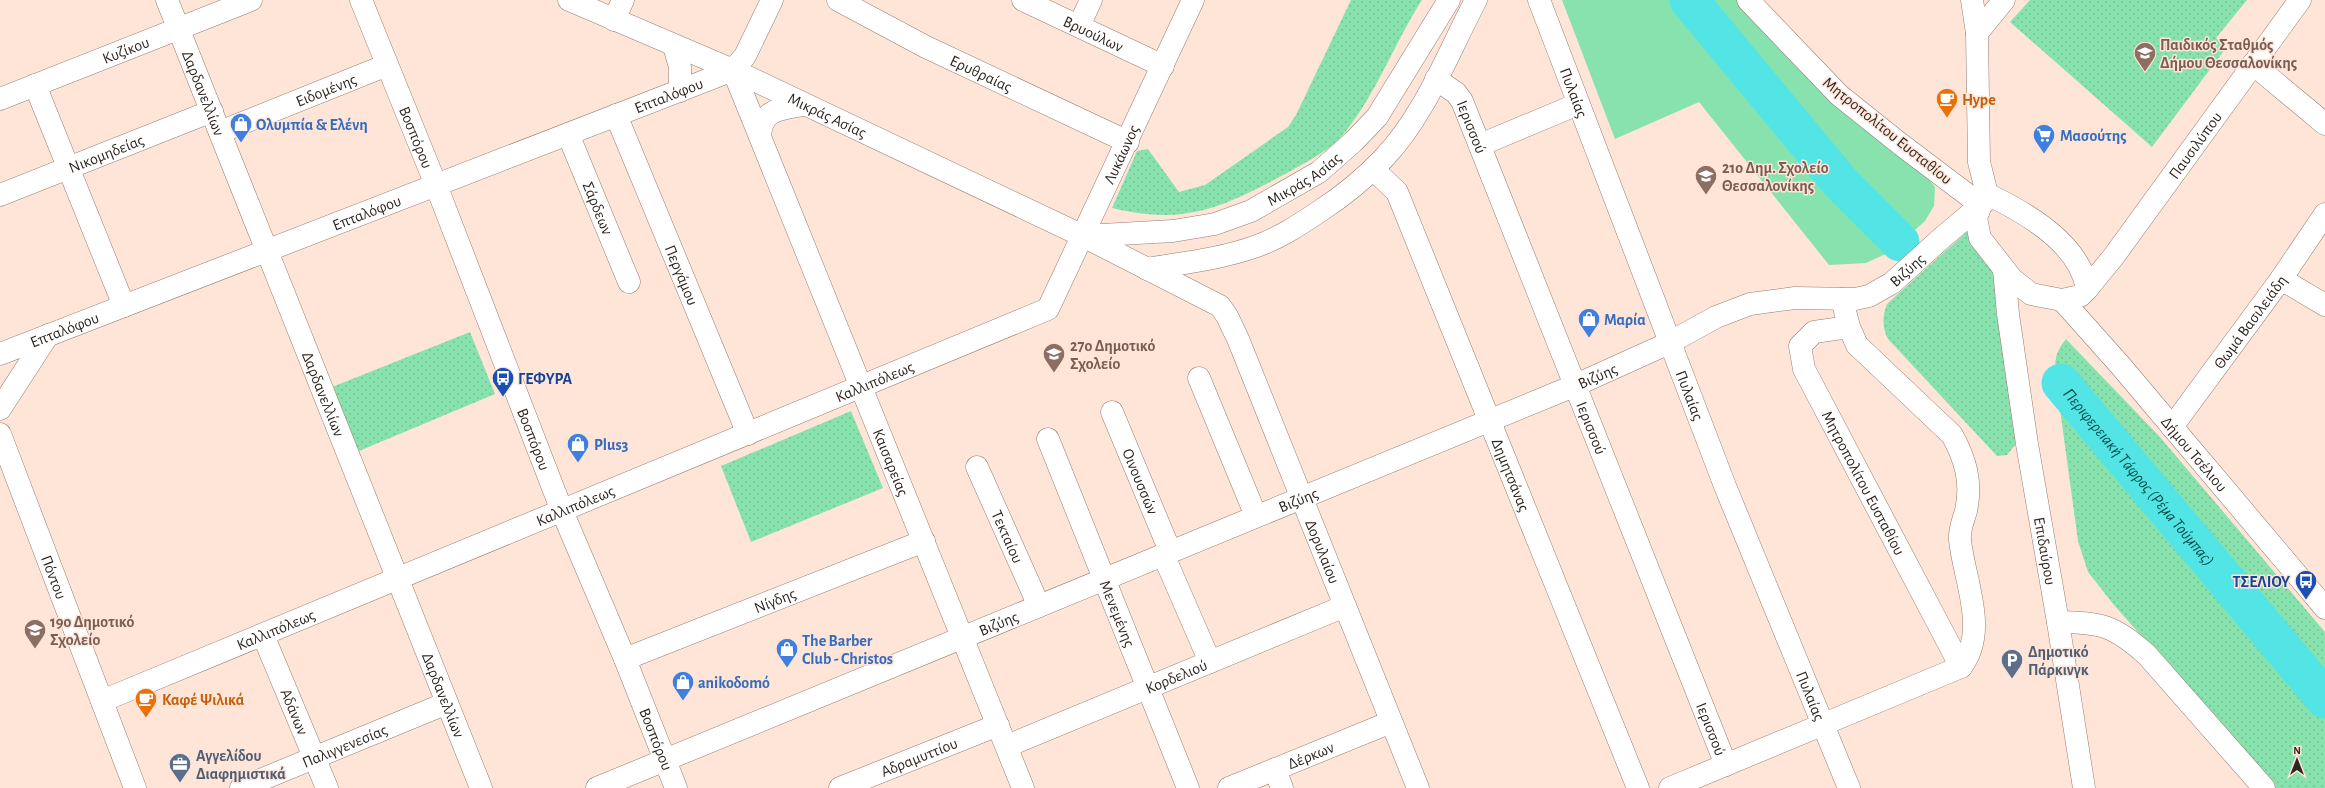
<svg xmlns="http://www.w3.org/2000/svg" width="2325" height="788" font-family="'Alegreya Sans',sans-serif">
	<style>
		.green { fill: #88e2ad }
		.park { fill: url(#park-dots) }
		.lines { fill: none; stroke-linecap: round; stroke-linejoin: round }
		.river { stroke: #53e5e6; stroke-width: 39 }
		.minor-casing { stroke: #957d71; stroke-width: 23 }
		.minor { stroke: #fff; stroke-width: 22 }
		.labels { text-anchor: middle; stroke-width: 3; stroke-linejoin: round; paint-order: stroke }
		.street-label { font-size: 16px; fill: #2f2621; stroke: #ffe5d8 }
		.education-label { font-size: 16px; font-weight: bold; fill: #785e54; stroke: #ffe5d8; text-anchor: start }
		.food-label { font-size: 16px; font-weight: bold; fill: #c56008; stroke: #ffe5d8; text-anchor: start }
		.shop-label { font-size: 16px; font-weight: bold; fill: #366cbe; stroke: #ffe5d8; text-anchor: start }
		.transit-label { font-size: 16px; font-weight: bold; fill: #164399; stroke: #ffe5d8; text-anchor: start }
		.service-label { font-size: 16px; font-weight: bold; fill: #4e5e75; stroke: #ffe5d8; text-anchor: start }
		.water-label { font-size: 17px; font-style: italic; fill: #064a4a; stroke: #ffe5d8 }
	</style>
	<defs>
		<pattern id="park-dots" width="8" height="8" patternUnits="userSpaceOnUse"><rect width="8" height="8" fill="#88e2ad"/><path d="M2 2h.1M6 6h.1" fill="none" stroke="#76c295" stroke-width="1.8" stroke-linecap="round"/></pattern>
	</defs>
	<rect width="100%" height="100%" fill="#ffe5d8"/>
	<polygon class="green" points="1562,0 1738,0 1926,176 1935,187 1934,206 1925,221 1890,252 1866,263 1829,265 1699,102 1615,139"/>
	<g class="park">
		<path d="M1351,0H1422C1395,42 1377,92 1346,131C1331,150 1308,161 1287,173C1223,207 1186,226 1112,208L1137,151L1148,149L1179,192L1205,185L1288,127L1296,115Z"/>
		<polygon points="2030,0 2247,0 2216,38 2226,48 2152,147 2010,22"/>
		<path d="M1970,229L1992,252L2017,431L2015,445L2007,455L1997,456L1888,339C1882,327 1882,317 1887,304Z"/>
		<polygon points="470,332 495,394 359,451 332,387"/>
		<path d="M2066,339L2159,436L2325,632V788H2276L2114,605L2088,572L2078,541L2057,387C2055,366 2052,356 2066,339Z"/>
		<polygon points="851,411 883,488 751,542 721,466"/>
	</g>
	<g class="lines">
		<g class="river">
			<polyline points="1689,0 1840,182 1900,242"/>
			<path id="s1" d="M2061,383L2325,699"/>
		</g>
		<g class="minor-casing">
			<g id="minor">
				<path id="s2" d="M167,0L481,788"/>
				<path id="s3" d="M361,0L436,185L562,511L625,659L676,788"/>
				<path id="s4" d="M569,0L733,70L1083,236L1220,306L1227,316L1238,339L1418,788"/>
				<path id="s5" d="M838,0L926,47L1128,142"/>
				<path id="s6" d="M1023,0L1163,66"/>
				<path id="s7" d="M1539,0L1725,486L1849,788"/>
				<polyline points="1972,0 1977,33 1979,162 1988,198"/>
				<polyline points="614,20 623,0"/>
				<polyline points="1079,26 1091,0"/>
				<polyline points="1977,33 2004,0"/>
				<polyline points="674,46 680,67 680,91"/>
				<polyline points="2253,64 2325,124"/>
				<path id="s8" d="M733,70L1023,788"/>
				<path id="s9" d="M1436,79L1456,93L1462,101L1726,765"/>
				<polyline points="35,85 124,306"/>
				<path id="s10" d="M0,99L251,0"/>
				<path id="s11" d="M616,115L748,434"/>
				<path id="s12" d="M220,132L387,65"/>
				<path id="s13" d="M568,134L629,282"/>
				<path d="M760,136C762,109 780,109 803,105"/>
				<polyline points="1480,145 1578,104"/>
				<path id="s14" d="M1373,169L1397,192L1638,788"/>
				<path id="s15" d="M0,195L212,111"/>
				<path d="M1993,197C2030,215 2080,245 2087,289L2080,296L2062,300L2031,294L2012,279L1980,238L1976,218L1981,205L1988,198Z"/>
				<path id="s16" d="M1084,236L1173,231L1215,224L1251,211L1319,172L1353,142L1377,117L1449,0"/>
				<path d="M1147,269C1182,263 1220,259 1254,247C1278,239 1299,225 1320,211C1343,196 1364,179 1383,159C1425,115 1448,53 1476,0"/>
				<path id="s17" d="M2004,269L2008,314L2027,444L2058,622L2084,788"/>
				<polyline points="2281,279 2325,305"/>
				<path id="s18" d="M2087,289L2114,256L2300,0"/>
				<path id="s19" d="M2062,300L2120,365L2325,608"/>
				<path id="s20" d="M1849,327L1814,332L1800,346L1804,369L1961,667"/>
				<path id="s21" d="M0,354L733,70L745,56L772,0"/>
				<polyline points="1199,378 1256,516"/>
				<polyline points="0,409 48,335"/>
				<path id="s22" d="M1112,412L1170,551"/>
				<path id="s23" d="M2172,427L2281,279L2325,214"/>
				<path id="s24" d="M0,434L135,788"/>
				<path id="s25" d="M1048,439L1188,788"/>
				<path id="s26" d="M977,467L1039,606"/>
				<polyline points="1163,554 1210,662"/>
				<path d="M2058,622C2101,622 2115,626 2147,655L2264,788"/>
				<path id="s27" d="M263,635L327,788"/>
				<path id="s28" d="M625,659L924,541"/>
				<path id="s29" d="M102,701L1048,309L1193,0"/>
				<path id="s30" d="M1007,746L1345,606"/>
				<polyline points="1275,769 1282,788"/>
				<path id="s31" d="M241,788L447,703"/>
				<path id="s32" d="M597,788L1576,385L1669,343L1716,317L1750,304L1795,298L1855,299L1869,296L1892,283L1944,236L1981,205L1899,143L1839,95L1748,0"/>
				<path id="s33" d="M840,788L998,725"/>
				<path id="s34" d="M1229,788L1391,722"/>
				<path d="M1670,788L1961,667C1989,631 1964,580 1960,540C1959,530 1963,521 1966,511C1972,483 1966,460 1952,435L1857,345L1849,327L1842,299"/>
			</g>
		</g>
		<use href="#minor" class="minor"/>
	</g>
	<defs>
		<g id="school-pin" transform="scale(1.15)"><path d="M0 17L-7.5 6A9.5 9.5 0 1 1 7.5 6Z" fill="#8d6e63" stroke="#ffe5d8"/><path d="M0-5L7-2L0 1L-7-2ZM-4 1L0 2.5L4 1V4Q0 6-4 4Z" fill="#fff"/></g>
		<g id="cafe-pin" transform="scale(1.15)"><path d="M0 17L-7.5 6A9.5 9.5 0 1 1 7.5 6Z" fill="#e8710a" stroke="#ffe5d8"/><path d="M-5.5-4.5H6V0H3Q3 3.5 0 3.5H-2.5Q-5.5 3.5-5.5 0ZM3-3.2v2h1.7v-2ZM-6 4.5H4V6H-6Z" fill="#fff"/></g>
		<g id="shop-pin" transform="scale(1.15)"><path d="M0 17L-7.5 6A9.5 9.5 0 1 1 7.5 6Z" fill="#3f7fe0" stroke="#ffe5d8"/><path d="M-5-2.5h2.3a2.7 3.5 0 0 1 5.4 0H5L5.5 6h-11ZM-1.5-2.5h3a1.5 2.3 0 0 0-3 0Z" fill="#fff"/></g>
		<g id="supermarket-pin" transform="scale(1.15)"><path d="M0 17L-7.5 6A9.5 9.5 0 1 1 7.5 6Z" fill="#3f7fe0" stroke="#ffe5d8"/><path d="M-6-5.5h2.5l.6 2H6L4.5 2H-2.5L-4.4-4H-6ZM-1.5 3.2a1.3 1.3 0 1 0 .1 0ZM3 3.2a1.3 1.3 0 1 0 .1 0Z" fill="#fff"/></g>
		<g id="bus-pin" transform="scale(1.15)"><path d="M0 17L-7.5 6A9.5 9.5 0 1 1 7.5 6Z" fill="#1a4fb4" stroke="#ffe5d8"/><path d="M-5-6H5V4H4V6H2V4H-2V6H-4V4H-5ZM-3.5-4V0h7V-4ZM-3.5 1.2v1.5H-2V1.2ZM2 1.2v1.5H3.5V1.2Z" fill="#fff"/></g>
		<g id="parking-pin" transform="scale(1.15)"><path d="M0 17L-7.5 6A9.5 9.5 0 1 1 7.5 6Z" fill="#5c6f8a" stroke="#ffe5d8"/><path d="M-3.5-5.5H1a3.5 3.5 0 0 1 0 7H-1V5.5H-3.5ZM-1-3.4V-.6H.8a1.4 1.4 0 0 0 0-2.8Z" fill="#fff"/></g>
		<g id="office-pin" transform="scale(1.15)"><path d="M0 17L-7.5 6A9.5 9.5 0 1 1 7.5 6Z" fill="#5c6f8a" stroke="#ffe5d8"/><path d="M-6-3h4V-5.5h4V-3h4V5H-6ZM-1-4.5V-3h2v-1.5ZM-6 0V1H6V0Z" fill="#fff"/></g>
	</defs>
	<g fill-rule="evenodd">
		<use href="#school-pin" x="2145" y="53"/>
		<use href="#cafe-pin" x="1947" y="99"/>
		<use href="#shop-pin" x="241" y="124"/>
		<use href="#supermarket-pin" x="2044" y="135"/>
		<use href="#school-pin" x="1706" y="176"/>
		<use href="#shop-pin" x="1589" y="319"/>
		<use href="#school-pin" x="1054" y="354"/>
		<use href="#bus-pin" x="503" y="378"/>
		<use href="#shop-pin" x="578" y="444"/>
		<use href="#bus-pin" x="2306" y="581"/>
		<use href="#school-pin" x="35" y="630"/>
		<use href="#shop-pin" x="787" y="649"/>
		<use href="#parking-pin" x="2012" y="660"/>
		<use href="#shop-pin" x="683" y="682"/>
		<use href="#cafe-pin" x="146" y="699"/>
		<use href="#office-pin" x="180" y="764"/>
	</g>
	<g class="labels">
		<g class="street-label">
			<text dy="6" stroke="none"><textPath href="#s6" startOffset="78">Βρυούλων</textPath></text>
			<text dy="6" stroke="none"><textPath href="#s10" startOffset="135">Κυζίκου</textPath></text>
			<text dy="6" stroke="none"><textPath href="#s5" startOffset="161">Ερυθραίας</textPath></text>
			<text dy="6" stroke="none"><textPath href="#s12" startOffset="114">Ειδομένης</textPath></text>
			<text dy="6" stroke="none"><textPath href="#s2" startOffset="100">Δαρδανελλίων</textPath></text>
			<text dy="6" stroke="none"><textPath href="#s7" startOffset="99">Πυλαίας</textPath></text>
			<text dy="6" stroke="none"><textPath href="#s21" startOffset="717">Επταλόφου</textPath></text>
			<text dy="6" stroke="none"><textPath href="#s4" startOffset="283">Μικράς Ασίας</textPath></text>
			<text dy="6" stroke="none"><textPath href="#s9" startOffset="62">Ιερισσού</textPath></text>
			<text transform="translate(1888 130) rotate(39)" y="6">Μητροπολίτου Ευσταθίου</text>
			<text dy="6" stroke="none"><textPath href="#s3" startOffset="148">Βοσπόρου</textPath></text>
			<text dy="6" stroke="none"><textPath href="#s18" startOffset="180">Παυσιλύπου</textPath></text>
			<text dy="6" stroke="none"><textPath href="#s15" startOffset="114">Νικομηδείας</textPath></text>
			<text dy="6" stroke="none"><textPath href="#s29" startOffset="1195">Λυκάωνος</textPath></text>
			<text dy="6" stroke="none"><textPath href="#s16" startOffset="232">Μικράς Ασίας</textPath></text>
			<text dy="6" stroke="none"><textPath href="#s13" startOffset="80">Σάρδεων</textPath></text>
			<text dy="6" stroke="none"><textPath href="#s21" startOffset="393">Επταλόφου</textPath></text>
			<text dy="6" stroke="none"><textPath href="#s32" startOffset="1417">Βιζύης</textPath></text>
			<text dy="6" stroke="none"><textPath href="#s11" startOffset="173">Περγάμου</textPath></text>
			<text dy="6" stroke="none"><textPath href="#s23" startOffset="131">Θωμά Βασιλειάδη</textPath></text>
			<text dy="6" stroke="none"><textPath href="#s21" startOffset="69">Επταλόφου</textPath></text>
			<text dy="6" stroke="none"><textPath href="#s32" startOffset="1082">Βιζύης</textPath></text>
			<text dy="6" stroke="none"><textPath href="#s29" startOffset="836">Καλλιπόλεως</textPath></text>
			<text dy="6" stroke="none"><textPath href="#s2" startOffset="424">Δαρδανελλίων</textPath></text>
			<text dy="6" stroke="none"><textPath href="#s7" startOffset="423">Πυλαίας</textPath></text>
			<text dy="6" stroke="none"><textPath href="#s9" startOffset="386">Ιερισσού</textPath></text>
			<text dy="6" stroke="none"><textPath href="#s3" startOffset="472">Βοσπόρου</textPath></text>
			<text dy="6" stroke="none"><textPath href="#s19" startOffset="203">Δήμου Τσέλιου</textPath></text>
			<text dy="6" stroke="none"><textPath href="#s8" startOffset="423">Καισαρείας</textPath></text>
			<text dy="6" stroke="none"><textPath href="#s14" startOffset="338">Δημητσάνας</textPath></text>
			<text dy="6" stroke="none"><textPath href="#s22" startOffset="75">Οινουσσών</textPath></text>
			<text dy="6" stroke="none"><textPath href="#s20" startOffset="207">Μητροπολίτου Ευσταθίου</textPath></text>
			<text dy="6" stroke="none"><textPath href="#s32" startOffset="758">Βιζύης</textPath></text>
			<text dy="6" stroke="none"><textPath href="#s29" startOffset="512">Καλλιπόλεως</textPath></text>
			<text dy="6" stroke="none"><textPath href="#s26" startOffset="76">Τεκταίου</textPath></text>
			<text dy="6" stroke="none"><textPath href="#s17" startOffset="285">Επιδαύρου</textPath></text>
			<text dy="6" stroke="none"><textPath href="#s4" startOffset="986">Δορυλαίου</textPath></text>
			<text dy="6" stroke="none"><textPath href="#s24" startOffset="153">Πόντου</textPath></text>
			<text dy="6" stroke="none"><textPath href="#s28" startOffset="161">Νίγδης</textPath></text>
			<text dy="6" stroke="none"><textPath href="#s25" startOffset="188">Μενεμένης</textPath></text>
			<text dy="6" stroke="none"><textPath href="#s32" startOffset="434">Βιζύης</textPath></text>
			<text dy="6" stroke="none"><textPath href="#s29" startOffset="188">Καλλιπόλεως</textPath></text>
			<text dy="6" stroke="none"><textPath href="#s30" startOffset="183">Κορδελιού</textPath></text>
			<text dy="6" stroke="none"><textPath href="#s2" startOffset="748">Δαρδανελλίων</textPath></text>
			<text dy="6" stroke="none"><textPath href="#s7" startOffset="747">Πυλαίας</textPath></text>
			<text dy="6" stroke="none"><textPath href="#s27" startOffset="83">Αδάνων</textPath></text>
			<text dy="6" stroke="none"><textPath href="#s9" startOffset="710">Ιερισσού</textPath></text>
			<text dy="6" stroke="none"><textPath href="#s3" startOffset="796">Βοσπόρου</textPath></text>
			<text dy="6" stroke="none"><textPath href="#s31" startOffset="112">Παλιγγενεσίας</textPath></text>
			<text dy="6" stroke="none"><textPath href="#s34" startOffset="88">Δέρκων</textPath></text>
			<text dy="6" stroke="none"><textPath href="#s33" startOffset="85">Αδραμυττίου</textPath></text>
		</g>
		<g class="education-label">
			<text x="2160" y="50">Παιδικός Σταθμός<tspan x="2160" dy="18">Δήμου Θεσσαλονίκης</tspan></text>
			<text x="1722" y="173">21ο Δημ. Σχολείο<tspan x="1722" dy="18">Θεσσαλονίκης</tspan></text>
			<text x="1070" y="351">27ο Δημοτικό<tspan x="1070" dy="18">Σχολείο</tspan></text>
			<text x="50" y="627">19ο Δημοτικό<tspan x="50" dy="18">Σχολείο</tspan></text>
		</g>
		<g class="food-label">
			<text x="1962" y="105">Hype</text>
			<text x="162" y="705">Καφέ Ψιλικά</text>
		</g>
		<g class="shop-label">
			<text x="256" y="130">Ολυμπία &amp; Ελένη</text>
			<text x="2060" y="141">Μασούτης</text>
			<text x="1604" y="325">Μαρία</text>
			<text x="594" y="450">Plus3</text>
			<text x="802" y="646">The Barber<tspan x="802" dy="18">Club - Christos</tspan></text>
			<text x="698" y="688">anikoδomό</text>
		</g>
		<g class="transit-label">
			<text x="518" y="384">ΓΕΦΥΡΑ</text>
			<text x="2290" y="587" text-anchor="end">ΤΣΕΛΙΟΥ</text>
		</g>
		<g class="service-label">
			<text x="2028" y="657">Δημοτικό<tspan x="2028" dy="18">Πάρκινγκ</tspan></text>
			<text x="196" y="761">Αγγελίδου<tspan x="196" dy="18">Διαφημιστικά</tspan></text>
		</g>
		<g class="water-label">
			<text dy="6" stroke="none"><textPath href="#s1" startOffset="122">Περιφερειακή Τάφρος (Ρέμα Τούμπας)</textPath></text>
		</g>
	</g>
	<g transform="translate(2297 760)" stroke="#ffe5d8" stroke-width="3" paint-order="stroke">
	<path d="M0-3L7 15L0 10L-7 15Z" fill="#2f2621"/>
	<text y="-6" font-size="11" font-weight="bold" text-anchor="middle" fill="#2f2621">N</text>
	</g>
</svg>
